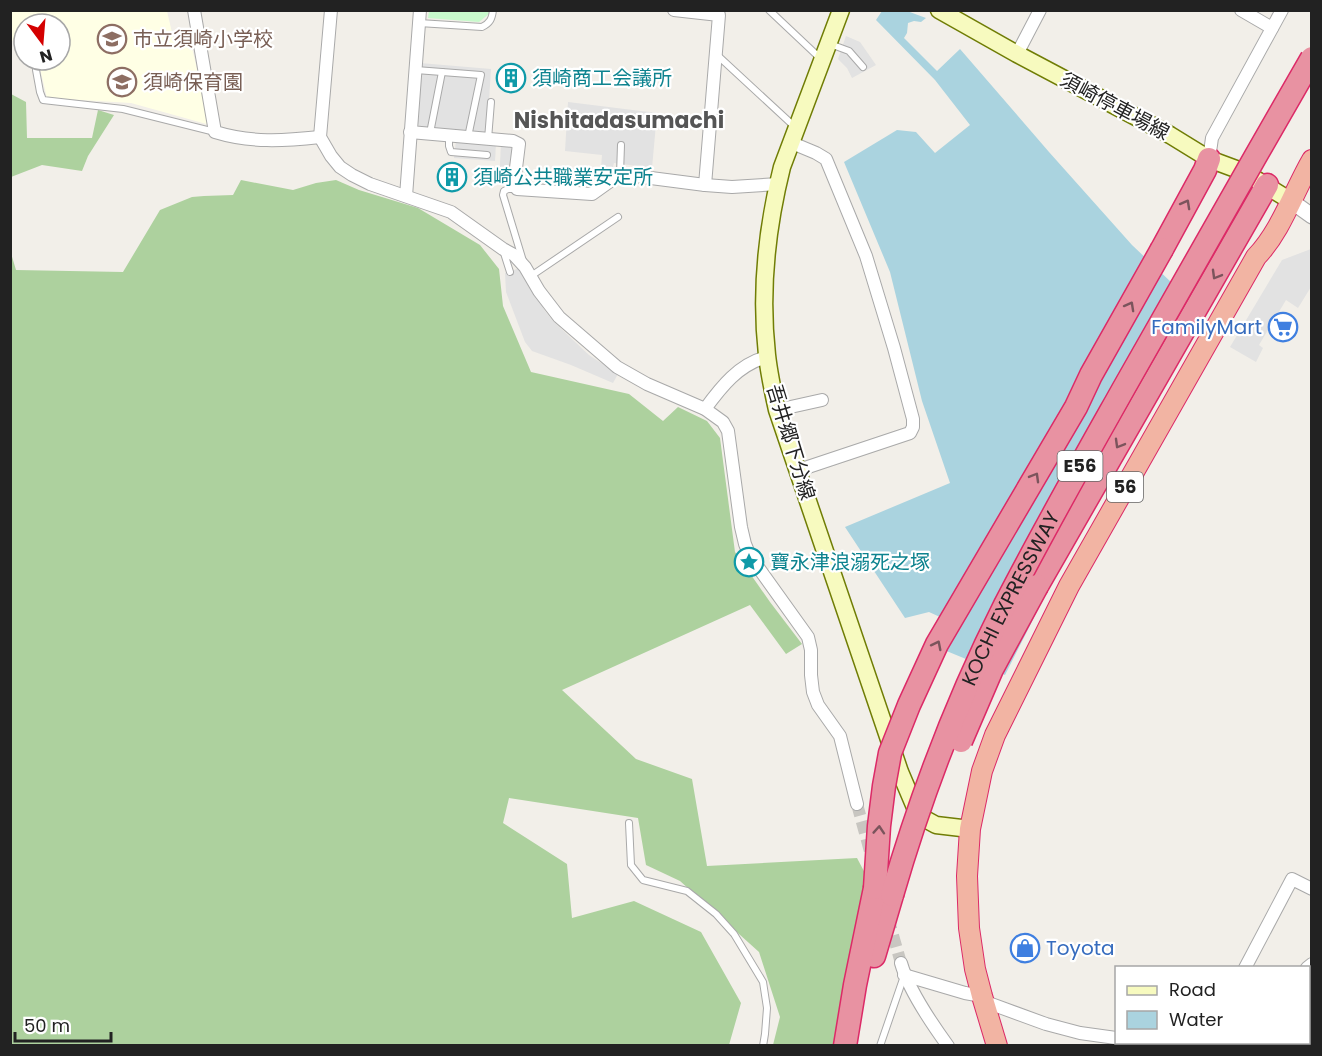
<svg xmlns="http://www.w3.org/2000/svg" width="1322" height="1056" font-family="Poppins,'Noto Sans JP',sans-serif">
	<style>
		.education { fill: #ffffe5 }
		.forest { fill: #add19e }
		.park { fill: #c8facc }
		.parking { fill: #e2e2e2 }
		.water { fill: #aad3df }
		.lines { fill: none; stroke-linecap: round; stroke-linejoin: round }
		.minor-tunnel { stroke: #c8c6c1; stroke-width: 12; stroke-dasharray: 12 6; stroke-linecap: butt }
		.service-casing { stroke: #a9a9a9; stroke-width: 8 }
		.minor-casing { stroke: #a9a9a9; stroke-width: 14 }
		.tertiary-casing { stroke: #a9a9a9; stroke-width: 17 }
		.secondary-casing { stroke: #707d05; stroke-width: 19 }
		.trunk-casing { stroke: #dc2a67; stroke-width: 22 }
		.motorway-casing { stroke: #dc2a67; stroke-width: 25 }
		.service { stroke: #fff; stroke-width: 6 }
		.minor { stroke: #fff; stroke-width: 12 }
		.tertiary { stroke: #fff; stroke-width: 15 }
		.secondary { stroke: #f7fabf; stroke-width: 16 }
		.trunk { stroke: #f2b4a3; stroke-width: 20 }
		.motorway { stroke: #e892a2; stroke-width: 22 }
		.motorway-bridge-casing { stroke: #dc2a67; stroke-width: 25; stroke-linecap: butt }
		.motorway-bridge { stroke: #e892a2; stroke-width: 22 }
		.oneway { stroke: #7b545c }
		.labels { text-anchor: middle; stroke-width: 4.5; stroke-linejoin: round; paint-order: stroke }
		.shield { fill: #fff; stroke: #646464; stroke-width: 1.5 }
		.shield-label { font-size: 18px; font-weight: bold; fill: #222 }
		.education-label { font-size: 20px; fill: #785e54; stroke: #fff; text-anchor: start }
		.culture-label { font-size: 20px; fill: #0d838f; stroke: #fff; text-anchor: start }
		.street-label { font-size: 20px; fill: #222; stroke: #fff }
		.shop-label { font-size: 20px; fill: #366cbe; stroke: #fff; text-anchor: end }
		.quarter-label { font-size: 22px; font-weight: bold; fill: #555; stroke: #fff }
	</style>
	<rect width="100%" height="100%" fill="#f2efe9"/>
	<polygon class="education" points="11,11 167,11 173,37 189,35 210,125 131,103 47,98 38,60 60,60 60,24 24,24 24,37 11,41"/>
	<g class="forest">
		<polygon points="11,94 26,102 27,138 92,138 98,110 114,115 88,156 82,171 42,165 11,177"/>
		<polygon points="241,180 293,190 316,183 336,180 359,190 418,208 480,245 499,269 503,306 531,372 629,394 663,421 678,407 707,421 720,438 735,552 770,602 802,644 786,654 750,605 562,690 636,759 692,779 707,866 857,858 866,875 833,1045 773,1045 780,1017 759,952 680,881 646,865 638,818 509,798 503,823 567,864 572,918 634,901 701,932 741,1003 729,1045 11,1045 10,250 16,270 123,272 160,210 192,197 204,196 233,195"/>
	</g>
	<polygon class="park" points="429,11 490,11 490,13 479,22 428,18"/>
	<g class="parking">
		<polygon points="846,36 860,42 876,65 852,78 847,68 838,59"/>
		<polygon points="420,63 491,69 487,133 421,128 417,123"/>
		<polygon points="568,102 657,113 652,168 614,163 611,174 600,181 602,155 565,151"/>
		<polygon points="456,140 496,144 495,161 454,158"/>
		<polygon points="501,144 510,144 519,150 514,184 499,182"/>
		<polygon points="1311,249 1311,287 1298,308 1286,300 1259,345 1263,348 1256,362 1230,347 1282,260"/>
		<polygon points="520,268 545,311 554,322 589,355 618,374 613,383 571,365 532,351 525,342 506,292 505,273"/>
	</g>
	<polygon class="water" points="882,11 907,11 926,18 921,22 914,21 908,23 907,33 904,38 937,71 960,49 1049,152 1132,245 1193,303 1005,675 944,650 940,617 929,612 905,618 845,527 950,483 922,401 890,272 844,162 897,130 916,132 935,153 970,125 935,80 876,20"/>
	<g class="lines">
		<g class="minor-tunnel">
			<polyline points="857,804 871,855"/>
			<polyline points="888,918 901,963"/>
		</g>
		<g class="service-casing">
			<g id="service">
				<polyline points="769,10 821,59"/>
				<path d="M419,23L482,27C490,23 492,19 493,10"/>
				<polyline points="830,44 849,51 863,67"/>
				<polyline points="716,54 795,127"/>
				<polyline points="36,70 40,92 43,100 123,109 215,132"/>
				<polyline points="416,70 481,75 468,137"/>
				<polyline points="430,133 442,72"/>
				<polyline points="449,135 449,146 451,152 487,155"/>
				<polyline points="488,139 491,102"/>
				<polyline points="620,174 621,145"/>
				<polyline points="517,189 508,189 504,191 503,195 523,261"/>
				<polyline points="503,250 510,272"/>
				<polyline points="531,276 618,217"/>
				<polyline points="629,823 631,865 643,880 687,891 716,914 734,934 763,982 767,1008 765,1034 763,1046"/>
				<polyline points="880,1046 904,976"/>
			</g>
		</g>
		<g class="minor-casing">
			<g id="minor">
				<path d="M194,10L215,132C251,143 283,141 320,137"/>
				<polyline points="331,10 320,137 331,156 340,167 352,175 370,184 451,212 503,249 514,255 525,267 539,291 559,317 617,367 647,384 705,409 723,422 728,431 741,527 745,544 750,556 808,637 811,650 811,675 813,692 818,705 840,736 857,804"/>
				<polyline points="674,10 719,15 705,185"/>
				<polyline points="1241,10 1272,28"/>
				<polyline points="1017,54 1040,10"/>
				<polyline points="410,132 513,141 519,144 514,184 517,189 592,194 620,174 705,185 732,187 778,184"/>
				<polyline points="792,143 816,153 826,159 866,256 894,348 913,419 913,427 910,433 799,470"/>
				<polyline points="1209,159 1212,138 1282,10"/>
				<polyline points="406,196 420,10"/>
				<path d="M705,409C721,387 739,364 767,357"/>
				<polyline points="777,410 822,400"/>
				<path d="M901,963C908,988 932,1024 948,1046"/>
				<polyline points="1245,968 1292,879 1312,889"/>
				<polyline points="1307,968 1312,964"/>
				<polyline points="904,975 965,993 982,996"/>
				<polyline points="983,1001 1046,1024 1080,1033 1116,1038"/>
			</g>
		</g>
		<g class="tertiary-casing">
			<polyline id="tertiary" points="1291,201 1312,216"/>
		</g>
		<g class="secondary-casing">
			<g id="secondary">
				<path d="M841,10L782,167C767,227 760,293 767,355C769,373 773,392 777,410L900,772L917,812L925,819L936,825L970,829"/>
				<polyline points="939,10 1017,54 1170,135 1209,159 1244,172 1291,201"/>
			</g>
		</g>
		<g class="trunk-casing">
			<path id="trunk" d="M997,1046L982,996L975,969L969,928L967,876L970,829L982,771L995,735L1069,586L1256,257C1281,231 1294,191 1312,160"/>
		</g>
		<g class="motorway-casing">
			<g id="motorway">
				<polyline points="1162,249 1205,170 1209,159"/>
				<polyline points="1037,586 1267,185"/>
				<polyline points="874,956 892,895"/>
				<polyline points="845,1046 855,985 875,888"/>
			</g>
		</g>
		<use href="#service" class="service"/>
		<use href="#minor" class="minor"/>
		<use href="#tertiary" class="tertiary"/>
		<use href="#secondary" class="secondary"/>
		<use href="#trunk" class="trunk"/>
		<use href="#motorway" class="motorway"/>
		<g class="motorway-bridge-casing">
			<g id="motorway-bridge">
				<polyline points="961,741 992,669 1037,586"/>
				<polyline points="875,888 879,826 884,786 890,753 909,705 937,644 1076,407 1091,375 1162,249"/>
				<path id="s1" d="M892,895C921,795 958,698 1005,605C1043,531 1084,459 1125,386C1187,277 1249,167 1312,58"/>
			</g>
		</g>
		<use href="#motorway-bridge" class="motorway-bridge"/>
	</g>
	<defs><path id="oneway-chevron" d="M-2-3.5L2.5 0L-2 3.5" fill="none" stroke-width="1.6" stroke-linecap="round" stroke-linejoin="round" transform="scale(1.5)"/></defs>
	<g class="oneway">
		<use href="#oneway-chevron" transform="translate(1186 204) rotate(-61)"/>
		<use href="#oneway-chevron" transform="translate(1216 275) rotate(120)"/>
		<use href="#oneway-chevron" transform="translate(1130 306) rotate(-61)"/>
		<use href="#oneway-chevron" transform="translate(1119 444) rotate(120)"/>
		<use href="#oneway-chevron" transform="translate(1035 477) rotate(-60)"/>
		<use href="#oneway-chevron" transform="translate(937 645) rotate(-63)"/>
		<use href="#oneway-chevron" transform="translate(879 830) rotate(-86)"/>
	</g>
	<defs>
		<g id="school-ring" transform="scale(1.5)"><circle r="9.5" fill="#fff" stroke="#8d6e63" stroke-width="1.5"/><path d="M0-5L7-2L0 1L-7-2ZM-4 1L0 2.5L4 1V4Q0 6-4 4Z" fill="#8d6e63"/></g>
		<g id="building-ring" transform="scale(1.5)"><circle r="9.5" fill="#fff" stroke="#0f9aa8" stroke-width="1.5"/><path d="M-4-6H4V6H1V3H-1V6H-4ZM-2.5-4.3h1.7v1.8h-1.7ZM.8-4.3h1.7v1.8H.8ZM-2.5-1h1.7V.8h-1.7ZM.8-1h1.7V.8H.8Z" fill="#0f9aa8"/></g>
		<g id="supermarket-ring" transform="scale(1.5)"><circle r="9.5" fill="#fff" stroke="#3f7fe0" stroke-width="1.5"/><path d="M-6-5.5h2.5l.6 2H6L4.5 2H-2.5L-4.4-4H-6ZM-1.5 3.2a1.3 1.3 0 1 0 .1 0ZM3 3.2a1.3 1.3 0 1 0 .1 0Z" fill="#3f7fe0"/></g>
		<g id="sight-ring" transform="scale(1.5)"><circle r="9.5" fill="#fff" stroke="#0f9aa8" stroke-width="1.5"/><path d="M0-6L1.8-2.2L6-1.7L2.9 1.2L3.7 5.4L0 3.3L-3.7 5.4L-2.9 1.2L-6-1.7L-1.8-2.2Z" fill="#0f9aa8"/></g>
		<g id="shop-ring" transform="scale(1.5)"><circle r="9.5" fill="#fff" stroke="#3f7fe0" stroke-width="1.5"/><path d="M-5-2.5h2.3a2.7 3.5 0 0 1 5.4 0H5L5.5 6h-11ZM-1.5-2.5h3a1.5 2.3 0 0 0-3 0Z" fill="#3f7fe0"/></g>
	</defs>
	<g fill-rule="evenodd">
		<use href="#school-ring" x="112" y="39"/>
		<use href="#building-ring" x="511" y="78"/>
		<use href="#school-ring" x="122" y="82"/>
		<use href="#building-ring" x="452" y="177"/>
		<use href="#supermarket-ring" x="1283" y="327"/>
		<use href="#sight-ring" x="749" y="562"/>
		<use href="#shop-ring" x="1025" y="948"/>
	</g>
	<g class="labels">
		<g class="shield">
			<rect x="1057.5" y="451" width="45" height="30" rx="4.5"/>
			<rect x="1107" y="472" width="36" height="30" rx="4.5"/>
		</g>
		<g class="shield-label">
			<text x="1080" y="472">E56</text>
			<text x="1125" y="493">56</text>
		</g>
		<g class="education-label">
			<text x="133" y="46">市立須崎小学校</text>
			<text x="143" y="89">須崎保育園</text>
		</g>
		<g class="culture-label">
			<text x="532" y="85">須崎商工会議所</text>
			<text x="473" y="184">須崎公共職業安定所</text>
			<text x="770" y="569">寶永津浪溺死之塚</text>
		</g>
		<g class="street-label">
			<text transform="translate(1115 106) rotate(28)" y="7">須崎停車場線</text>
			<text transform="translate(791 442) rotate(73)" y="7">吾井郷下分線</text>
			<text dy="7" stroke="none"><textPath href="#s1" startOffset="320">KOCHI EXPRESSWAY</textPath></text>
		</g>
		<g class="shop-label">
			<text x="1262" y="334">FamilyMart</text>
			<text x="1046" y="955" text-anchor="start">Toyota</text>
		</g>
		<g class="quarter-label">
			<text x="619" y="128">Nishitadasumachi</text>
		</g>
	</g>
	<rect width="1322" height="1056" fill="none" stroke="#222222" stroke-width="24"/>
	<rect x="1115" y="966" width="195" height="78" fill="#ffffff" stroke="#a7a7a7" stroke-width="1.5"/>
	<rect x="1127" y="986" width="30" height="9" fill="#f7fabf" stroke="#a7a7a7" stroke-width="1.5"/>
	<text x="1169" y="996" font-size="18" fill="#222222">Road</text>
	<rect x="1127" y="1011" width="30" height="18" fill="#aad3df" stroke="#a7a7a7" stroke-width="1.5"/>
	<text x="1169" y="1026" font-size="18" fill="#222222">Water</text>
	<g transform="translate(42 42) rotate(164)"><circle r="28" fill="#ffffff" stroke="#a7a7a7" stroke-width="1.5"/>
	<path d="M0-4.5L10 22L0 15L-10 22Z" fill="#d40000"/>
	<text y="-9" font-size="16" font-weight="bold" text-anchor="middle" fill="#222222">N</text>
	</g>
	<path d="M15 1032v9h96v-9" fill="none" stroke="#222222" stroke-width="3"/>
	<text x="24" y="1032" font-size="18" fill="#222222" stroke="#ffffff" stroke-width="4.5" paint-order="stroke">50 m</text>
</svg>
